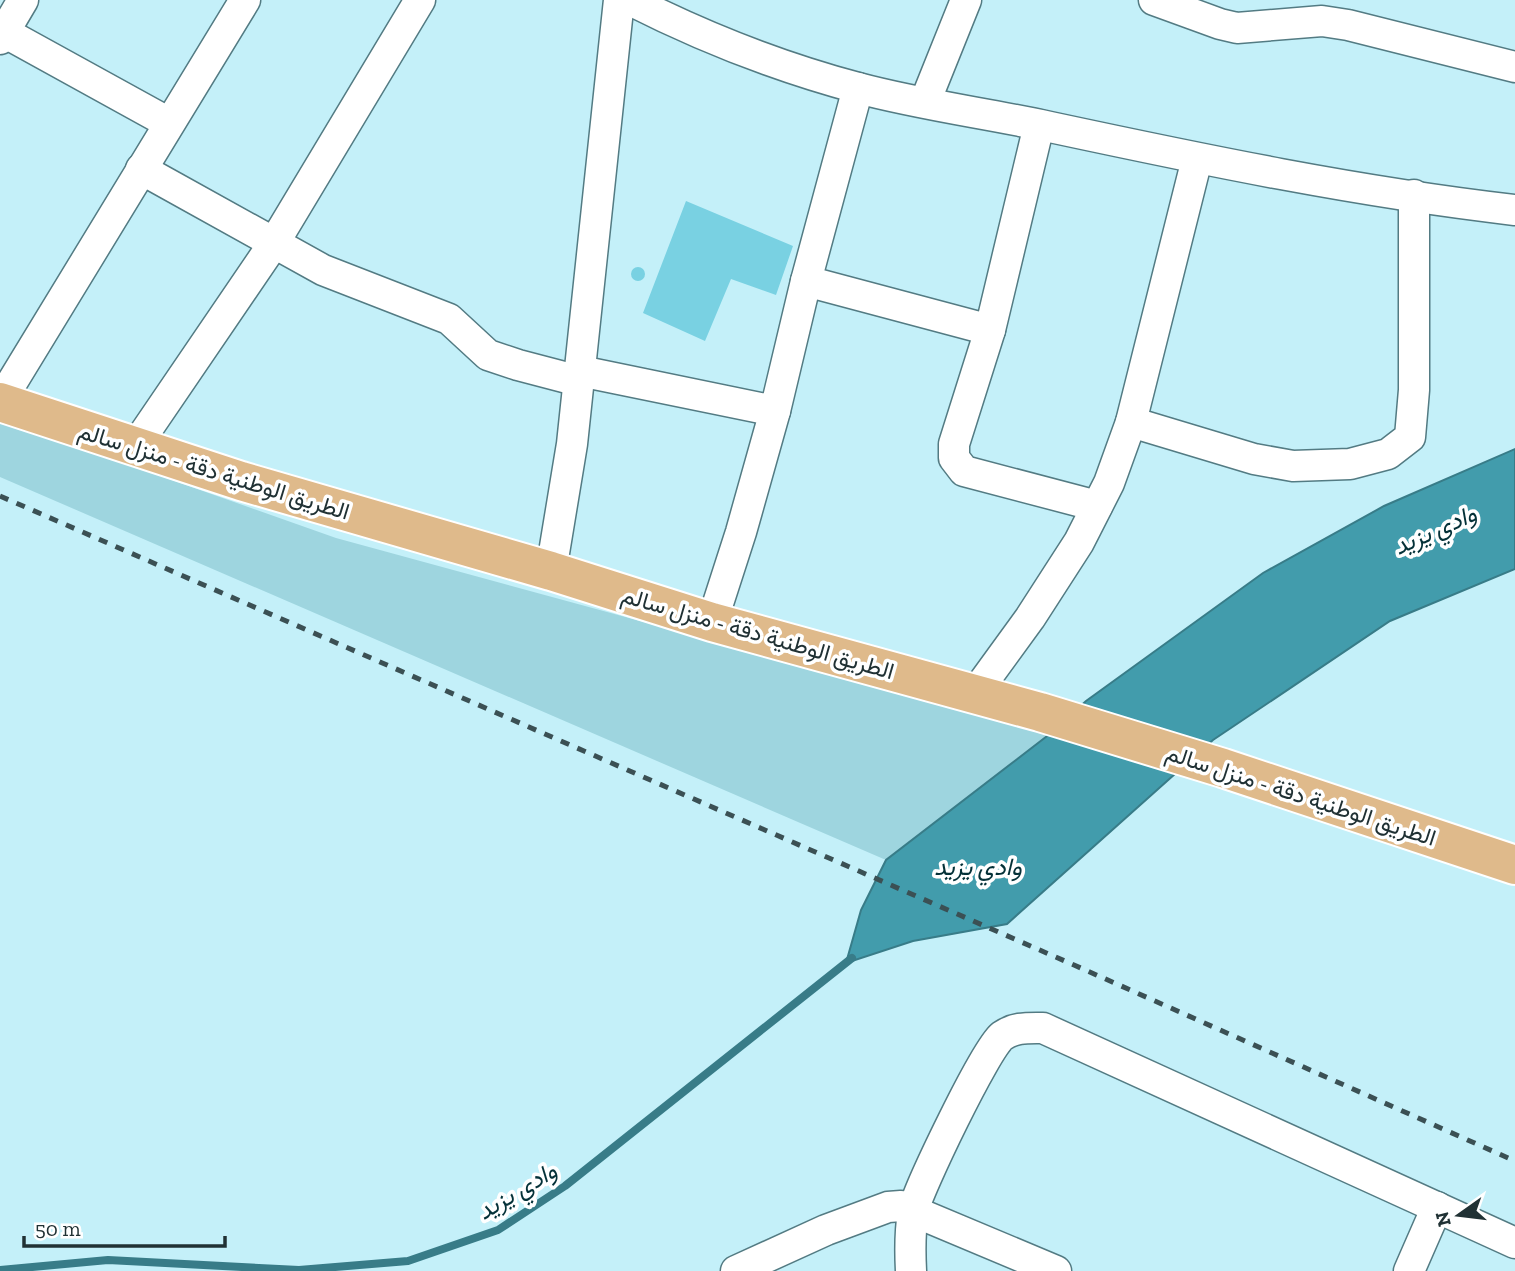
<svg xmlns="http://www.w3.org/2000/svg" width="1515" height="1271" font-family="'Zilla Slab',Vazirmatn,serif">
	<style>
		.green { fill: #9ed5df }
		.water { fill: #429cac; stroke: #387c88; stroke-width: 2 }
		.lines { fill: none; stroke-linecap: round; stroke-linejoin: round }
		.stream { stroke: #387c88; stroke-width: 8 }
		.building { fill: #79d1e2 }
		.street-casing { stroke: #537b83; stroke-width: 33 }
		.primary-casing { stroke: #fff; stroke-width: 42 }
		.street { stroke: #fff; stroke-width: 30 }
		.primary { stroke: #dfba8b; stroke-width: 38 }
		.rail { stroke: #3b5054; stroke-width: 5; stroke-dasharray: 9 9; stroke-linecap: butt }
		.labels { text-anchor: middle; stroke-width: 7; stroke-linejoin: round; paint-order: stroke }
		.street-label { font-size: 23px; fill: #203134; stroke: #fff }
		.water-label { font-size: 24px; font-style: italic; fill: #043138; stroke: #fff }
	</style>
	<rect width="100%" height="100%" fill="#c4f0f9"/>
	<polygon class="green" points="0,415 152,473 336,538 1051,733 886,860 0,477"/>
	<polygon class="water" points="1515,449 1515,569 1390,621 1213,740 1007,924 913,941 846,963 861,910 886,860 1051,733 1086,701 1263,573 1384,506"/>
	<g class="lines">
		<polyline class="stream" points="0,1270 108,1260 299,1270 408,1261 498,1230 565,1186 852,958"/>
	</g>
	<g class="building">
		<polygon points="686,201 793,246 776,295 731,279 705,341 643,313"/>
		<circle cx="638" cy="274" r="7"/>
	</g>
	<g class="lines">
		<g class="street-casing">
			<g id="street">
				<path d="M630,0C703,37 779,67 858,88C921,105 986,113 1050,127C1204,160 1358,192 1515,210"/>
				<polyline points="1154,0 1220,24 1237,28 1322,21 1348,25 1515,67"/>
				<polyline points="0,30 169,123"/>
				<polyline points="0,39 23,0"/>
				<polyline points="925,102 966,0"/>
				<polyline points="1039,125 990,330 954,444 954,458 964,471 1097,506"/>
				<polyline points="141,169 323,270 449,319 488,355 518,365 579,381"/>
				<polyline points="806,281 990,330"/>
				<polyline points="580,371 775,411 806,281 858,88"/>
				<polyline points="0,402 245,0"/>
				<polyline points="1131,422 1254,459 1293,466 1350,464 1388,454 1410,437 1414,390 1414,195"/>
				<polyline points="135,447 274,243 420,0"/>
				<polyline points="551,571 572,444 619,0"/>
				<polyline points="712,622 741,532 775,411"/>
				<polyline points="974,695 1030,618 1079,542 1109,483 1131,422 1197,159"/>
				<polyline points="736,1271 826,1230 888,1207 901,1206 1056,1271"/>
				<path d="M911,1271C910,1252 910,1231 913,1212C917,1191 987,1046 1002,1036C1015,1027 1027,1028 1043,1028L1515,1243"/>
				<polyline points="1409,1271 1437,1207"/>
			</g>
		</g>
		<g class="primary-casing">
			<polyline id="primary" points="0,402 241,481 551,571 712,622 1040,712 1223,768 1515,865"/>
		</g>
		<use href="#street" class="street"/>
		<use href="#primary" class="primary"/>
		<polyline class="rail" points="0,496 1074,965 1515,1161"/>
	</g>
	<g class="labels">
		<g class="street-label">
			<text transform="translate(214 471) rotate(17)" y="8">الطريق الوطنية دقة - منزل سالم</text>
			<text transform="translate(758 633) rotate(16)" y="8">الطريق الوطنية دقة - منزل سالم</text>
			<text transform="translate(1301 795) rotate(18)" y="8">الطريق الوطنية دقة - منزل سالم</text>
		</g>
		<g class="water-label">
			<text transform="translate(1435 530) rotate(-24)" y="8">وادي يزيد</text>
			<text x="978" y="875">وادي يزيد</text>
			<text transform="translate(517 1191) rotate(-31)" y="8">وادي يزيد</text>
		</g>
	</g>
	<g transform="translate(1459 1215) rotate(256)" stroke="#ffffff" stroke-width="5" paint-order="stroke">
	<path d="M0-5L12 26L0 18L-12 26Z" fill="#203134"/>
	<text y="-10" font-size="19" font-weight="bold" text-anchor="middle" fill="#203134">N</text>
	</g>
	<path d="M24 1236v10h201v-10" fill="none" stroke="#203134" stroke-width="3.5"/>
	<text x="35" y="1236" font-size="21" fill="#203134" stroke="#ffffff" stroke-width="5" paint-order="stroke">50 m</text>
</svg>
